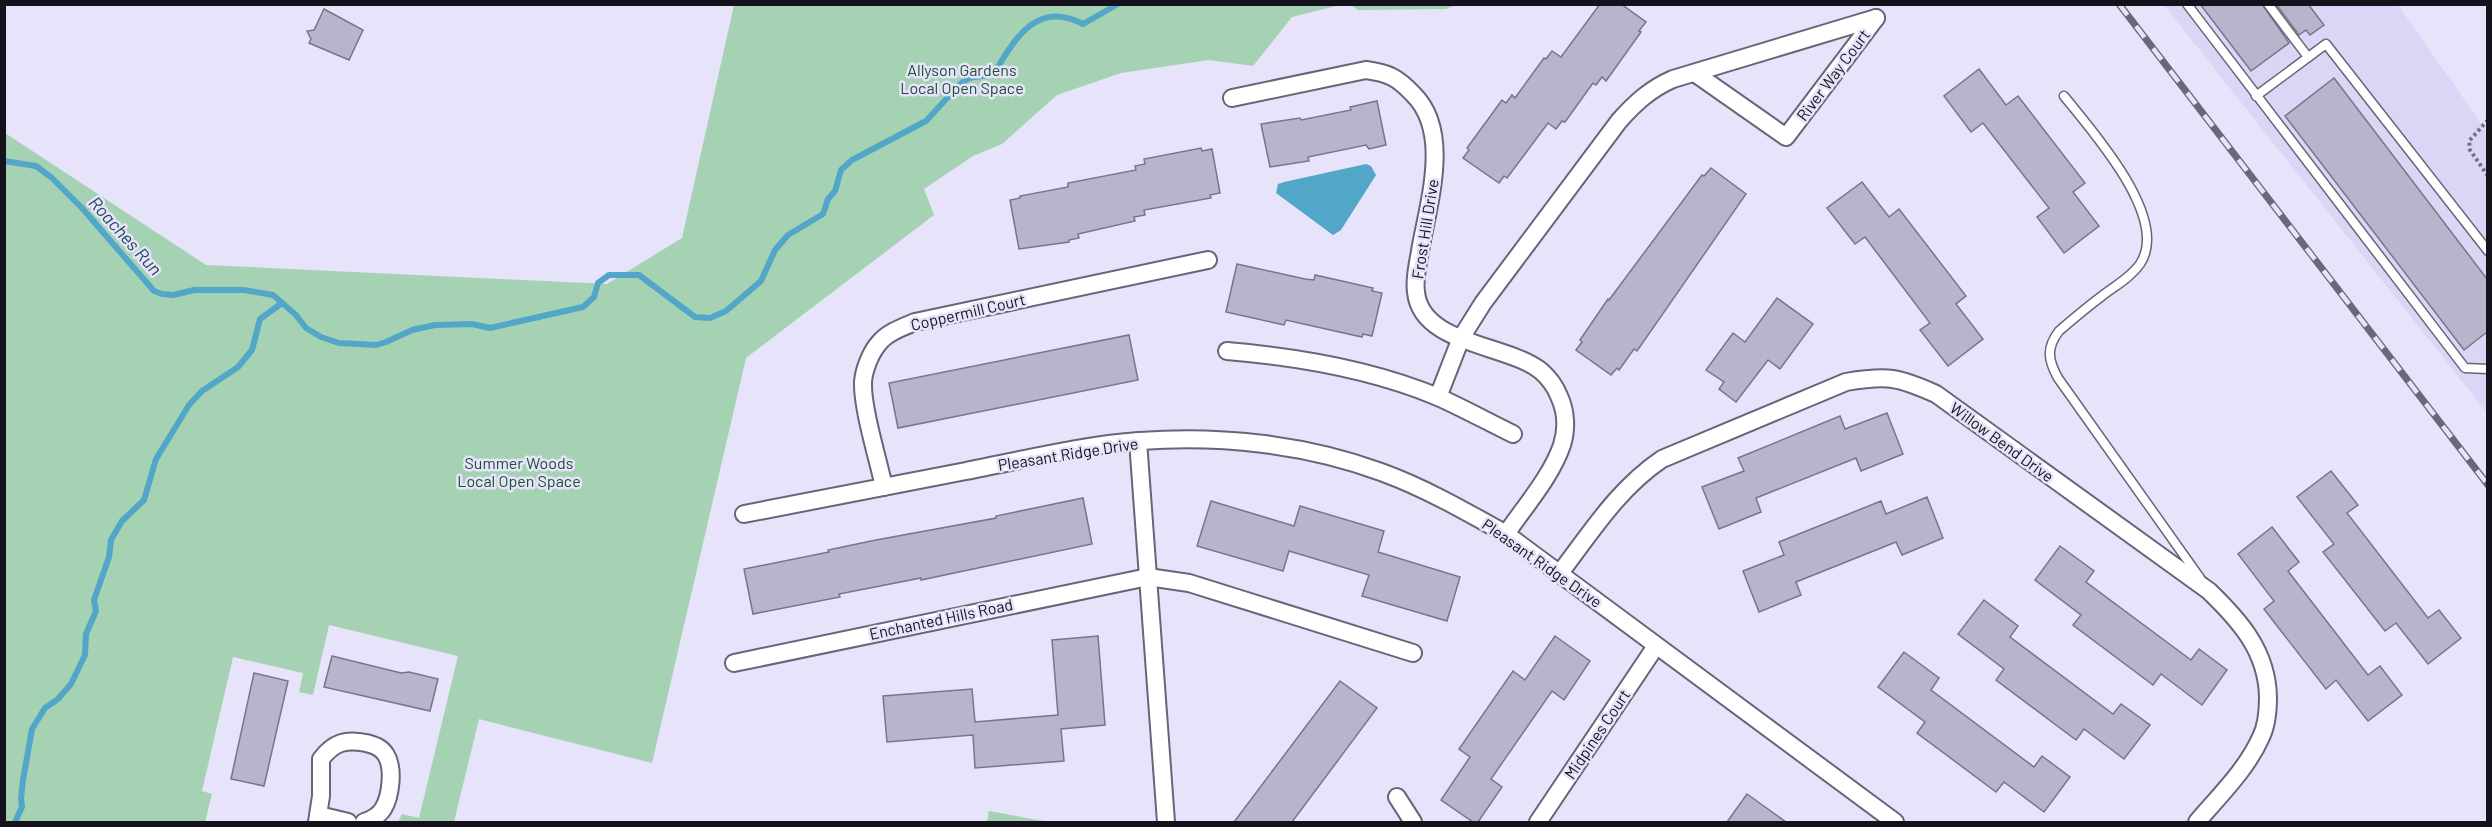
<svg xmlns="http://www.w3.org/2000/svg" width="2492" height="827" font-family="Barlow,sans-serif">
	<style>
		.built { fill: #dad6f5 }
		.green { fill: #a5d2b3 }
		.water { fill: #52a7c8 }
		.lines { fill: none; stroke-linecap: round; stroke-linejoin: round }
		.stream { stroke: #52a7c8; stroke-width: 6 }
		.building { fill: #b7b4cb; stroke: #78758a; stroke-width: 1.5 }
		.lane-casing { stroke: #686579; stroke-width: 11 }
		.street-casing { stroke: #686579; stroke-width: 20 }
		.path { stroke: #737180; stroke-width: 4; stroke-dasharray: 3 3; stroke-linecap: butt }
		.lane { stroke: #fff; stroke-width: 8 }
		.street { stroke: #fff; stroke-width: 16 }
		.rail-casing { stroke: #6a6877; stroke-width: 7 }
		.rail { stroke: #e6e3fb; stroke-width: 4.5; stroke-dasharray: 14; stroke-linecap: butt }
		.labels { text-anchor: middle; stroke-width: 5; stroke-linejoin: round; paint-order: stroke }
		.park-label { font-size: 16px; fill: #1c5031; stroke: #e6e3fb }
		.street-label { font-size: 16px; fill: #14131b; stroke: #e6e3fb }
		.water-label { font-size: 18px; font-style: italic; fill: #214756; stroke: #e6e3fb }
	</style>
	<rect width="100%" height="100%" fill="#e6e3fb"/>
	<polygon class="built" points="2164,5 2398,5 2487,132 2487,413"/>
	<g class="green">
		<polygon points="734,5 1340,5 1292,17 1253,66 1209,60 1121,73 1057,95 1002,144 973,156 924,189 934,215 746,358 652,763 479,719 454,822 398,822 402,814 419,818 458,656 329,625 313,695 299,692 303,673 233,657 202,791 212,794 205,822 5,822 5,133 206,265 607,284 682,238"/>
		<polygon points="1351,5 1456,5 1446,9 1358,10"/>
		<polygon points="989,811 1049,822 987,822"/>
	</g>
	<polygon class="water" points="1366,164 1371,166 1376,175 1341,230 1333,235 1276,193 1278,184 1284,182"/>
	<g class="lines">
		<g class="stream">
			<path d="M4,161L36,166L52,178L82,208L154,291L162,294L173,295L194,290H244L273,295L296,315L306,328L321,337L339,343L376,345L386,342L412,330L435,325L472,324L490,328L583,307L594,297L598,283L609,275H639L695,317L710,318L726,311L761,281L775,250L788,235L823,214L828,199L835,191L841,170L852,160L926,121L959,85L969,78L988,75L996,70C1016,37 1038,0 1083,24L1118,4"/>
			<polyline points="15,822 22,807 21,798 23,780 32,729 45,708 58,699 71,684 85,655 86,634 96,611 94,600 109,557 111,540 122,521 144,500 156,459 189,405 202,391 238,367 252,350 260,319 282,303"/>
		</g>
	</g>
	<g class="building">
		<polygon points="1600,4 1621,4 1646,22 1639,31 1641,32 1606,81 1602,77 1596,85 1593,83 1565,122 1562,121 1556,129 1548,123 1507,178 1504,176 1499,183 1463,158 1469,150 1467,148 1502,100 1506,103 1512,95 1515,98 1544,58 1546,59 1552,51 1561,57"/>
		<polygon points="2200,4 2262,4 2289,43 2251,71"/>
		<polygon points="2276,4 2308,4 2324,25 2310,35 2306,30 2299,35"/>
		<polygon points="324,9 363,30 349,60 309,43 311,39 307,31 314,30"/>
		<polygon points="1979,69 2006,105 2018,96 2085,183 2073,192 2099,226 2064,253 2037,217 2049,208 1983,123 1971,132 1944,96"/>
		<polygon points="2334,78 2487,279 2487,332 2464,350 2285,116"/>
		<polygon points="1377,101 1386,145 1369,149 1366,145 1308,157 1309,161 1270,167 1261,124 1300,118 1301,120 1351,110 1350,107"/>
		<polygon points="1201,148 1202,151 1212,149 1220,193 1210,195 1211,198 1144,210 1145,215 1134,217 1135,221 1078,234 1079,238 1069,240 1069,242 1019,249 1010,200 1020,198 1020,196 1068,187 1068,183 1136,170 1135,166 1145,164 1144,159"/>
		<polygon points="1711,168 1746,194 1637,351 1634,349 1619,370 1617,368 1611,375 1576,350 1582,342 1580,340 1608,299 1609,300 1702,175 1704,176"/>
		<polygon points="1862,182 1889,217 1899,209 1966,296 1956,304 1983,339 1948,366 1920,330 1930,323 1865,237 1855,244 1827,208"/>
		<polygon points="1237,264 1305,279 1314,280 1315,275 1373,288 1372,291 1382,293 1372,336 1363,334 1362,337 1286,320 1284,325 1226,312"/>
		<polygon points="1777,298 1813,324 1780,369 1768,360 1736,402 1719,389 1724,382 1706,370 1733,333 1745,342"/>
		<polygon points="1129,335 1138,380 898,428 889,383"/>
		<polygon points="1887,413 1903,454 1861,471 1856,458 1756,498 1761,512 1719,529 1702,487 1744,471 1738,458 1840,416 1845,429"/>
		<polygon points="2331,471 2358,505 2347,513 2428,618 2439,610 2461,638 2428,664 2396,623 2385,631 2323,552 2334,544 2297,497"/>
		<polygon points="1927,497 1943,538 1902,555 1896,542 1796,582 1801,595 1759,612 1743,571 1784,555 1779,542 1881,501 1886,514"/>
		<polygon points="1083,498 1092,544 921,580 921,578 839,594 840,597 753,614 744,569 829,552 828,550 876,540 996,518 996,516"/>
		<polygon points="1211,501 1294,526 1300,506 1384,531 1378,552 1460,577 1447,621 1362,596 1369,575 1289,551 1283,571 1197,546"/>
		<polygon points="2272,527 2299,562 2288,571 2368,675 2380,666 2402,695 2368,721 2336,680 2326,689 2264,609 2274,601 2238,554"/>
		<polygon points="2060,546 2094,571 2086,582 2191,660 2199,649 2227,670 2202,705 2161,674 2153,685 2073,625 2081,615 2035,580"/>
		<polygon points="1984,600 2018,626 2010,637 2113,714 2121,704 2150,725 2124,759 2084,729 2076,740 1996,680 2004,669 1958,634"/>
		<polygon points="1098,636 1105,725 1061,729 1064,761 975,768 973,735 887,742 883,696 972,689 975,722 1058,715 1052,640"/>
		<polygon points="1555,636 1590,661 1564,700 1552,691 1491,779 1502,787 1478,822 1473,822 1441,800 1470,757 1459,749 1513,671 1525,680"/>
		<polygon points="1904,652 1939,678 1931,690 2034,767 2042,756 2070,777 2044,812 2004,782 1996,792 1917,733 1925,722 1878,687"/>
		<polygon points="332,656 401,673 409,672 438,679 430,711 324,687"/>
		<polygon points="254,673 288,681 264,786 231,779"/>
		<polygon points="1340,681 1377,708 1292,822 1234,822"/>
		<polygon points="1747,794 1786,822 1727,822"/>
	</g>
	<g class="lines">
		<g class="lane-casing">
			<g id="lane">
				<polyline points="2187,4 2465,368 2488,369"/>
				<polyline points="2268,4 2308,57"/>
				<path d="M2064,96C2091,130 2171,218 2140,264C2131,277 2115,286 2102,296C2087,307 2073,319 2059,331C2046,348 2048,360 2058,378L2200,578"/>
				<polyline points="2256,96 2326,44 2488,251"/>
			</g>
		</g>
		<g class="street-casing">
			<g id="street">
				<polyline points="1696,74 1786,137 1876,18"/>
				<path d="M1232,98L1366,70C1389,73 1398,78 1413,94C1452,132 1428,204 1420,251C1418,264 1414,278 1416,292C1421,345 1508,344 1541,371C1549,378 1555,386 1559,396C1566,411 1567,429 1562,445C1551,477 1525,506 1506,534"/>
				<path d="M1227,351C1299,357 1371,369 1438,397C1463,408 1488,422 1513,434"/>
				<path d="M1438,397L1461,338L1483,303L1619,121C1635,103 1650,89 1673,79L1876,18"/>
				<polyline points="1138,441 1166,822"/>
				<path d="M884,487C878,459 862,408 863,382C864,369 871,352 879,343C888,332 903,327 915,322L1208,260"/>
				<path d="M744,514C818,500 892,486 966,471C1023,460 1081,445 1140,441C1219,435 1305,444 1381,472C1425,488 1465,511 1506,534L1895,822"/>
				<path d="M1560,573C1592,531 1618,489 1662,459L1846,382C1888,375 1898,377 1936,394L2209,591C2240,621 2267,651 2268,697C2268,710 2267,725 2261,737C2247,769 2219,796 2197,822"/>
				<polyline points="734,663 1148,577 1189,583 1413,653"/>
				<polyline points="1397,797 1413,822"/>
				<polyline points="319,815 348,822"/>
				<path d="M317,822L321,796V759C334,742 346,739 366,743C374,745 381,747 386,755C394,768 391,796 383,809C379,815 371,820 364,822"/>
				<polyline points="1538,822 1656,646"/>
			</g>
		</g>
		<polyline class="path" points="2488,120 2469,141 2470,150 2488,176"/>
		<use href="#lane" class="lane"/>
		<use href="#street" class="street"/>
		<g class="rail-casing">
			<polyline id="rail" points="2119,4 2488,485"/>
		</g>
		<use href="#rail" class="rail"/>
	</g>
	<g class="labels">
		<g class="park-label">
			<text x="962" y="76">Allyson Gardens<tspan x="962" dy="18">Local Open Space</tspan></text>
			<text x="519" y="469">Summer Woods<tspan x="519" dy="18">Local Open Space</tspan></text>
		</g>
		<g class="street-label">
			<text transform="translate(1833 75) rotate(-53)" y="6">River Way Court</text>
			<text transform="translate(1425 229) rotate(-81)" y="6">Frost Hill Drive</text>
			<text transform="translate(968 312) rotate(-13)" y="6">Coppermill Court</text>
			<text transform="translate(2002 442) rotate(36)" y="6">Willow Bend Drive</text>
			<text transform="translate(1068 454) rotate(-9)" y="6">Pleasant Ridge Drive</text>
			<text transform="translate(1542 563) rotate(35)" y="6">Pleasant Ridge Drive</text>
			<text transform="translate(941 619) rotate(-12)" y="6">Enchanted Hills Road</text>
			<text transform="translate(1597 734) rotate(-56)" y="6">Midpines Court</text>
		</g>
		<g class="water-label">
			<text transform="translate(125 236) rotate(48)" y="6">Roaches Run</text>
		</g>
	</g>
	<rect width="2492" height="827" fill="none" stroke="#14131b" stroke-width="12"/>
</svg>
